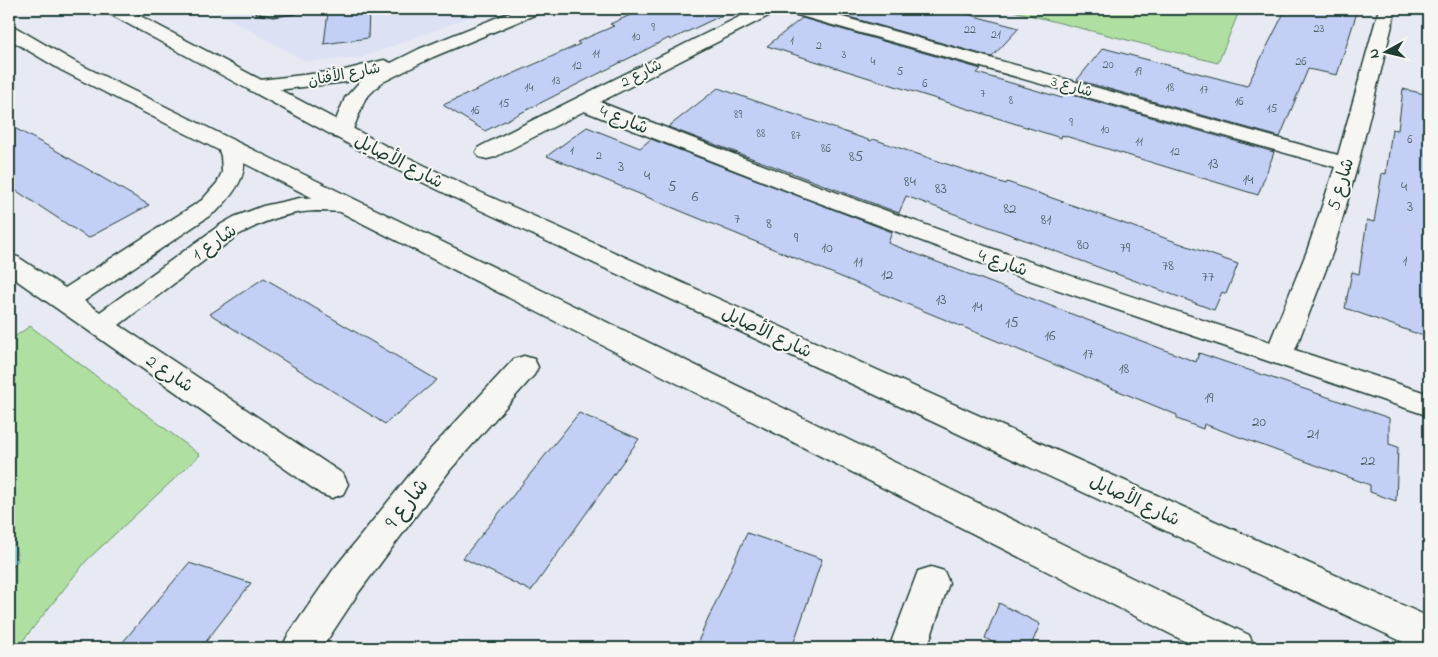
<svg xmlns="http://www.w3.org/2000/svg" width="1438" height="657" font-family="'Indie Flower','Playpen Sans Arabic',sans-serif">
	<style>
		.built { fill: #dce2f4 }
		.green { fill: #afe0a1; stroke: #678e6a }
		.water { fill: #8bdce7; stroke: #609c9f }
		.building { fill: #c4cff6; stroke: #1f3d34 }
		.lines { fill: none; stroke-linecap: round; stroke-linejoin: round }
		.minor-casing { stroke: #1f3d34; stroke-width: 3 }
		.major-casing { stroke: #1f3d34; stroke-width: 3 }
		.minor { fill: #f6f6f2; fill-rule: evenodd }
		.major { fill: #f6f6f2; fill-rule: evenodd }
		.labels { text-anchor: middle; stroke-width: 4; stroke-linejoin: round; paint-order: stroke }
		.far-number-label { font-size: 12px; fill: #486264 }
		.far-street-label { font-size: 15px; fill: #1f3d34; stroke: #f6f6f2 }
		.number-label { font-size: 15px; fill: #486264 }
		.street-label { font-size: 18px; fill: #1f3d34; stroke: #f6f6f2 }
		.near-street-label { font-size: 21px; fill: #1f3d34; stroke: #f6f6f2 }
	</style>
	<rect width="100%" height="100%" fill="#e7eaf3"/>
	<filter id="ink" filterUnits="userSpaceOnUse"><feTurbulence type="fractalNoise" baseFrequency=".02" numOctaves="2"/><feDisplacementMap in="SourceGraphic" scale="10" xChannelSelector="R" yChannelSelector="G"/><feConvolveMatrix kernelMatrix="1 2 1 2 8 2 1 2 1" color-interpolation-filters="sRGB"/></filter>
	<g filter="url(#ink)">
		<polygon class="built" points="211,9 491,9 361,58 307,62"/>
		<g class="green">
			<polygon points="1005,9 1240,9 1218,63"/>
			<polygon points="30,326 200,455 87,560 17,648 9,648 9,341"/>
		</g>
		<polygon class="water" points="9,513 18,560 9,572"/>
		<g class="building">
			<polygon points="358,9 369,9 368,38 324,44 328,12"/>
			<polygon points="644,9 735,9 670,40 669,38 485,131 443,105 580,44 577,42 614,26 610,24"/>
			<polygon points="820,9 948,9 1019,28 992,57"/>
			<polygon points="1286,9 1358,9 1337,75 1308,69 1280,137 1077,80 1103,48 1247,86"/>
			<polygon points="802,18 981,69 977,73 1062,98 1066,93 1274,152 1272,158 1258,195 1062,135 1061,138 767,46"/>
			<polygon points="718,88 871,141 873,139 1006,184 1007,182 1238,264 1226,294 1222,292 1214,310 906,196 899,213 668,127"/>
			<polygon points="1403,89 1429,95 1429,338 1345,308 1352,272 1359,274 1367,220 1374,222 1382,173 1386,174 1392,129 1398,130"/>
			<polygon points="9,125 55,150 149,205 88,238 9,186"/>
			<polygon points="587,127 640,148 651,139 892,232 888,243 1196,362 1199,353 1389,418 1389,444 1398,447 1396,501 1370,492 1370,485 1204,424 1203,429 1177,419 1177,415 547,156"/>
			<polygon points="264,278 437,380 385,424 210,314"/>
			<polygon points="579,413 639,439 531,591 463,558"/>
			<polygon points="747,533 822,559 792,648 695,648"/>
			<polygon points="189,563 251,583 201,648 118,648"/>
			<polygon points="999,603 1040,624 1030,648 1003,648 985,638"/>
		</g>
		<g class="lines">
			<g class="minor-casing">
				<g id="minor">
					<polygon points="254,9 299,9 296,13 273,16 257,13"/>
					<polygon points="518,9 542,9 539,13 433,57 381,83 365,99 350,137 342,138 334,137 331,132 345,98 364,77 346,82 260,92 253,90 250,86 253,82 260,80 345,70 384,60 391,63 419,49"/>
					<path d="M755,9H777L774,13L600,102C821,190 1044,269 1270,342L1307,251L1335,167L790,13L787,9H814L1338,155L1379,9H1396L1358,164L1333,251L1295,350L1429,394V416L997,269L801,196L584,111L495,157L487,159L479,157L476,152L479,147Z"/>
					<path d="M229,140L237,142C255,168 236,191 218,210L84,301L100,312L220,225L234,217L263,206L300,198L330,197L354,200L358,205L354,210C342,213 329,211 315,211C287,212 262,222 238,235L119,325L343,474L348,484L343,494L332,498L321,494L9,275V255L18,257L65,288L202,200L217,183L222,172L221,156L218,147L221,142Z"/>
					<polygon points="524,356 534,359 538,367 534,375 450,470 359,592 322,648 282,648 288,635 333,570 428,452 514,359"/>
					<polygon points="931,567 944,571 949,583 927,648 889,648 918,571"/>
				</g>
			</g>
			<g class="major-casing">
				<g id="major">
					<polygon points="106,9 127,9 403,155 475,190 1429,617 1429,648 1416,648 459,200 387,165 108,13"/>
					<polygon points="9,26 15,27 75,62 237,142 1249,635 1255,648 1198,648 61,70 9,39"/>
				</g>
			</g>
			<use href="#minor" class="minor"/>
			<use href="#major" class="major"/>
		</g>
	</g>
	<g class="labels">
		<g class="far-number-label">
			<text x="653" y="31">9</text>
			<text x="1319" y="32">23</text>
			<text x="970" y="33">22</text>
			<text x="996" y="38">21</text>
			<text x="636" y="40">10</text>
			<text x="792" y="44">1</text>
			<text x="819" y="49">2</text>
			<text x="596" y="57">11</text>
			<text x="844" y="58">3</text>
			<text x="873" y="65">4</text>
			<text x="1301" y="65">26</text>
			<text x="1108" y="68">20</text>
			<text x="577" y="69">12</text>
			<text x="900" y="75">5</text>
			<text x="1138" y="75">19</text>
			<text x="556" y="84">13</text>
			<text x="925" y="87">6</text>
			<text x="529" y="91">14</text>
			<text x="1170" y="91">18</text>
			<text x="1204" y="93">17</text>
			<text x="983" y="97">7</text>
			<text x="1011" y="104">8</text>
			<text x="1239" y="105">16</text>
			<text x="504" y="107">15</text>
			<text x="1272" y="112">15</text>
			<text x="475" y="114">16</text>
			<text x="738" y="118">89</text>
			<text x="1071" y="126">9</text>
			<text x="1105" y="133">10</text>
			<text x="761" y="137">88</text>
			<text x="796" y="139">87</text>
			<text x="1410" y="143">6</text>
			<text x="1139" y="145">11</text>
			<text x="826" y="152">86</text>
			<text x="572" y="154">1</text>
			<text x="1175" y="155">12</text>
			<text x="599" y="159">2</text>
		</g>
		<g class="far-street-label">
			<text transform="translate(641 73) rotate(-27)" y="5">شارع 2</text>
			<text transform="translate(344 74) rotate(-11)" y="5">شارع الأفنان</text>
			<text transform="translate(1072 86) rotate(16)" y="5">شارع 3</text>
		</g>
		<g class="number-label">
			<text x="856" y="161">85</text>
			<text x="1213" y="168">13</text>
			<text x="621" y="171">3</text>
			<text x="647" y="180">4</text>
			<text x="1248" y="184">14</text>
			<text x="910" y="186">84</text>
			<text x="672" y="191">5</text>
			<text x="1404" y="191">4</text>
			<text x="941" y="193">83</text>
			<text x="695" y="201">6</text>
			<text x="1410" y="211">3</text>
			<text x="1010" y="213">82</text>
			<text x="737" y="223">7</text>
			<text x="1046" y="224">81</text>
			<text x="769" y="228">8</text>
			<text x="796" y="242">9</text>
			<text x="1083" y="249">80</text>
			<text x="827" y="252">10</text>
			<text x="1125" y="252">79</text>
			<text x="1405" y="265">1</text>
			<text x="858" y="266">11</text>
			<text x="1168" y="270">78</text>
			<text x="887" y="279">12</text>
			<text x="1208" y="281">77</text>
			<text x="941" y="304">13</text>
			<text x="977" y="311">14</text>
			<text x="1012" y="327">15</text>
			<text x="1050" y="340">16</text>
			<text x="1088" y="358">17</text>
			<text x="1124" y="373">18</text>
			<text x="1209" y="402">19</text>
			<text x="1259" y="426">20</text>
			<text x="1313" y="438">21</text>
			<text x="1368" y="465">22</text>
		</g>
		<g class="street-label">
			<text transform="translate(624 119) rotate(22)" y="6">شارع 4</text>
			<text transform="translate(399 161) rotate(27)" y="6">شارع الأصايل</text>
			<text transform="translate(1340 184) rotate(-73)" y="6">شارع 5</text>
			<text transform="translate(214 242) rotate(-35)" y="6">شارع 1</text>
			<text transform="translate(1003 262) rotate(19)" y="6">شارع 4</text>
			<text transform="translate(767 332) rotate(25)" y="6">شارع الأصايل</text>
			<text transform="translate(170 373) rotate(34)" y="6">شارع 2</text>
			<text transform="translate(1135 500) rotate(25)" y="6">شارع الأصايل</text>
		</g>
		<g class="near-street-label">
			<text transform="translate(406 503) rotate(-52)" y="7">شارع 9</text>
		</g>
	</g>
	<rect width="1438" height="657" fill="none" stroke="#f6f6f2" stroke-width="30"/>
	<rect x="15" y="15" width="1408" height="627" fill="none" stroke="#1f3d34" stroke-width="2" filter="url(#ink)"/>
	<g transform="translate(1386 52) rotate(262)" stroke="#f6f6f2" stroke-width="4" paint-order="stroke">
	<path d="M0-4L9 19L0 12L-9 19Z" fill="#1f3d34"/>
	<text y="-8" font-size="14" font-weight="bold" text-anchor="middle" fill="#1f3d34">N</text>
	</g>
</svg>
